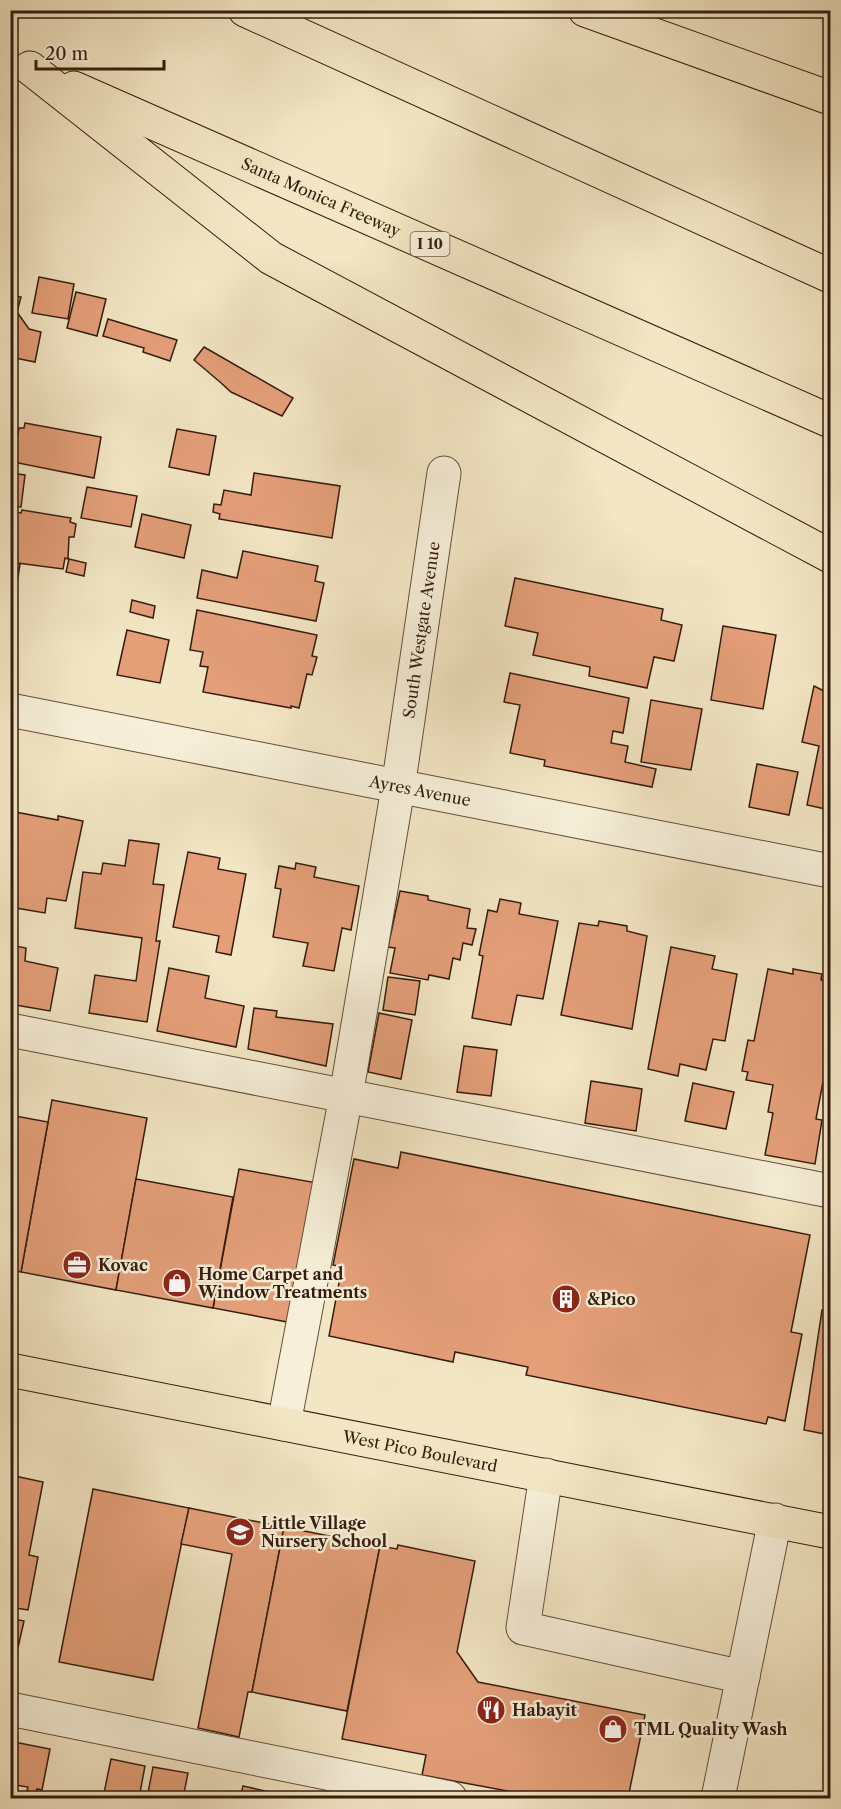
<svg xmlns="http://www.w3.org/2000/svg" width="841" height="1809" font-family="'Libre Caslon Text',serif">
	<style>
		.building { fill: #e49f79; stroke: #351c0f; stroke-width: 1.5 }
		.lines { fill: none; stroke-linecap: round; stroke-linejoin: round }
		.minor-casing { stroke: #644e3c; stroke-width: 35 }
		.major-casing { stroke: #351c0f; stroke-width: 35 }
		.highway-casing { stroke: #351c0f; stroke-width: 35 }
		.minor { stroke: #f7efd9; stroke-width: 33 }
		.major { stroke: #f3e6c4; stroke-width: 33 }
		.highway { stroke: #f3e6c4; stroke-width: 33 }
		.labels { text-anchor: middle; stroke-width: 5; stroke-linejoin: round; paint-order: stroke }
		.shield { fill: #f7efd9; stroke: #6f5b4c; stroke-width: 1.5 }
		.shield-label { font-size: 15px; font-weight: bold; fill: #351c0f }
		.street-label { font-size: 16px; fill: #351c0f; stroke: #f7efd9 }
		.poi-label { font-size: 16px; font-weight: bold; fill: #351c0f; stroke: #f7efd9; text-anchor: start }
	</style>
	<rect width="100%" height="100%" fill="#f3e6c4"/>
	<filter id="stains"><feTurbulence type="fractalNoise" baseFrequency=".00333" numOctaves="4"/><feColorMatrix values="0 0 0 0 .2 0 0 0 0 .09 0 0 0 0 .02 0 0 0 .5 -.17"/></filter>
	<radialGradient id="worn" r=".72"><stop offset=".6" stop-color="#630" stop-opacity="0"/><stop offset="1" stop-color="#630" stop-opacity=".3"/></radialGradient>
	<g class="building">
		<polygon points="39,277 74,284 68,319 32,313"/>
		<polygon points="76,292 106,299 97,336 67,328"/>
		<polygon points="10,295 21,297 17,312 29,329 41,332 35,362 10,357"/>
		<polygon points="108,319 177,340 170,361 143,352 144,348 103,336"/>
		<polygon points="204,347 293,398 282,416 231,392 220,382 194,360"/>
		<polygon points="25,423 101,437 94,478 13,462 19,428 24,428"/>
		<polygon points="177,429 216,436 209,475 169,467"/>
		<polygon points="10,473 25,475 21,507 10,506"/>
		<polygon points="254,473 340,486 332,538 219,519 220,514 213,512 214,504 221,505 224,490 251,495"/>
		<polygon points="87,487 137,496 131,527 81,518"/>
		<polygon points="22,510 71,518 70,522 76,524 74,537 69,537 68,559 65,558 63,569 10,562 10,511 21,513"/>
		<polygon points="142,514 191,525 184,558 135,547"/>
		<polygon points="243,551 318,566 315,581 324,583 316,621 197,598 202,570 237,578"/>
		<polygon points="69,559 86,563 84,576 66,572"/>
		<polygon points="10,562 20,564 12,617 10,616"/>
		<polygon points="515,578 663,609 661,620 682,625 674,661 654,657 647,688 589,676 590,667 533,655 538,633 505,626"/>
		<polygon points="132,600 155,606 153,618 130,612"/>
		<polygon points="197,610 317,635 312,656 317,657 312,675 307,674 299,708 291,706 291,708 203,692 208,667 200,666 203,652 190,650"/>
		<polygon points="723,626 776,635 763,709 711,700"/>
		<polygon points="127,630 169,640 160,683 117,675"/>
		<polygon points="510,673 629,698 623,733 613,731 611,743 628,746 625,762 656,769 652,787 544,766 545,760 510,753 520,705 504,702"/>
		<polygon points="814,686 830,694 830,810 807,805 819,746 802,742"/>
		<polygon points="651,700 702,709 691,770 641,762"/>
		<polygon points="757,764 798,772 789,815 749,807"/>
		<polygon points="10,811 58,820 58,816 83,821 66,901 47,898 45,913 10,907"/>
		<polygon points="129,840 159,844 153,884 164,885 156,941 160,941 147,1022 89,1013 95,975 136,981 142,938 75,928 83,872 101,874 103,863 125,866"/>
		<polygon points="188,852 220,858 218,869 246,874 231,955 216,952 219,936 173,927"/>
		<polygon points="296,863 316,867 314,877 359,886 351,930 342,928 334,971 303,966 308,943 273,937 281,889 275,888 279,866 295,869"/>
		<polygon points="400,891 428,896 428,900 470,909 467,928 476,929 472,945 463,943 460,960 453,958 449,979 429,975 428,980 390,973 395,948 388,947"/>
		<polygon points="500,899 521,903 519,914 558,921 543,999 517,995 511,1025 472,1018 483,956 479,955 488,910 497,912"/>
		<polygon points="599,921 627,926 627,931 647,936 632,1029 561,1015 579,923 598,926"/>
		<polygon points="10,945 26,948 25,961 58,968 50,1011 10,1004"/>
		<polygon points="671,947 715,956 712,969 737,974 725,1041 713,1039 706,1070 680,1064 678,1076 648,1069"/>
		<polygon points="169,968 209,976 205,998 244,1006 236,1047 157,1031"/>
		<polygon points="768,969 793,974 793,969 822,974 821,980 830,982 830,1020 825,1049 829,1050 816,1119 822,1120 815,1164 765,1155 773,1113 768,1112 773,1085 746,1080 748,1072 742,1071 748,1040 754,1041"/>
		<polygon points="388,977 420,981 415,1015 383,1010"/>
		<polygon points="254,1008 277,1011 276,1017 333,1024 326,1066 248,1049"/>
		<polygon points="379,1013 412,1020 401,1079 368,1072"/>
		<polygon points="464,1046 497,1050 491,1096 457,1092"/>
		<polygon points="591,1081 642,1089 636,1131 585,1123"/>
		<polygon points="693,1083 734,1092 726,1129 685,1121"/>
		<polygon points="52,1100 147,1118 116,1290 21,1272"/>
		<polygon points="10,1115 48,1122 21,1272 10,1270"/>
		<polygon points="401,1152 810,1235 791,1332 802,1334 785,1421 768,1417 766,1424 526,1375 528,1367 455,1352 453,1362 329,1336 342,1267 333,1265 354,1159 398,1168"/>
		<polygon points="239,1169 323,1184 298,1324 213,1308"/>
		<polygon points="136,1179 233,1197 213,1308 116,1290"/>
		<polygon points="830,1299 830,1435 804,1430 822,1310 829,1311"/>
		<polygon points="10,1475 43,1482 29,1555 38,1557 28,1610 10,1607"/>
		<polygon points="93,1489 189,1508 153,1680 59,1662"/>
		<polygon points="189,1508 284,1527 252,1692 248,1692 239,1737 198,1728 232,1554 181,1544"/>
		<polygon points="284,1527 380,1546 347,1711 252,1692"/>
		<polygon points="398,1545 475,1561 457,1652 478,1682 645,1715 628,1798 544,1798 422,1775 426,1755 342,1739 380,1546 397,1549"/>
		<polygon points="10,1618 24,1621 10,1683"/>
		<polygon points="14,1742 50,1749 42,1790 37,1789 36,1793 27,1791 28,1787 10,1784 10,1760"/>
		<polygon points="111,1759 145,1766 139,1798 103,1798"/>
		<polygon points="153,1767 188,1773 183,1798 147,1798"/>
		<polygon points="243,1786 279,1794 278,1798 240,1798"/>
	</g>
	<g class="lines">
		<g class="minor-casing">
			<g id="minor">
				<path id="s1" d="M10,710L830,871"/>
				<polyline points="10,1030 830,1191"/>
				<path id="s2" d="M284,1424L346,1096L398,788L444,473"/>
				<polyline points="546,1475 523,1628 743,1677"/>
				<polyline points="10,1709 450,1798"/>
				<polyline points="718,1798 775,1520"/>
			</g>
		</g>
		<g class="major-casing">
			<g id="major">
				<path id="s3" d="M10,1370L830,1532"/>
			</g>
		</g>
		<g class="highway-casing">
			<g id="highway">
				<polyline points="245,10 830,276"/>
				<polyline points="585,10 830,98"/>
				<polyline points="30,68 271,258 830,556"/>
				<path id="s4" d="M74,88L830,421"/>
			</g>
		</g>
		<use href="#minor" class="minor"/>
		<use href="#major" class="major"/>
		<use href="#highway" class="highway"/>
	</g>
	<defs>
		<g id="office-disc" transform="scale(1.5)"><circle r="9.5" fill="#8f2418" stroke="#f7efd9"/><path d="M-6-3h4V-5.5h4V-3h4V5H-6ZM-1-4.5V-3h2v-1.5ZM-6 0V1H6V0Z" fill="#fff"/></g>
		<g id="shop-disc" transform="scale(1.5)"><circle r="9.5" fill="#8f2418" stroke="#f7efd9"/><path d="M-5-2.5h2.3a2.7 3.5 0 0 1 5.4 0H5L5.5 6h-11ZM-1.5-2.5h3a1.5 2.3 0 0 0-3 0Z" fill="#fff"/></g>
		<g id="building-disc" transform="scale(1.5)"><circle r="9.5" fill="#8f2418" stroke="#f7efd9"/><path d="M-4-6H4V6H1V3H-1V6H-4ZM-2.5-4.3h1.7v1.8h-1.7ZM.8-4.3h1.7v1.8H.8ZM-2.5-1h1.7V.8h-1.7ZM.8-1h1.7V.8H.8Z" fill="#fff"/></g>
		<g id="school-disc" transform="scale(1.5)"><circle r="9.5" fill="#8f2418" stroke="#f7efd9"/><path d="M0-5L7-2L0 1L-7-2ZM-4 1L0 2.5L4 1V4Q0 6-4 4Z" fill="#fff"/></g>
		<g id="restaurant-disc" transform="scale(1.5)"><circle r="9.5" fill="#8f2418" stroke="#f7efd9"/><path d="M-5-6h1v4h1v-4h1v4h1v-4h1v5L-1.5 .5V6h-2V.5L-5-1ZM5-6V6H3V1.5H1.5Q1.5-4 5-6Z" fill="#fff"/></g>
	</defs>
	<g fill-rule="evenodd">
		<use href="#office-disc" x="77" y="1265"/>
		<use href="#shop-disc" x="177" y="1283"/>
		<use href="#building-disc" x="566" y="1299"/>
		<use href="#school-disc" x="240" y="1532"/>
		<use href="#restaurant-disc" x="491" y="1710"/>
		<use href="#shop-disc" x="613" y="1729"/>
	</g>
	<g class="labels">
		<rect class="shield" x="410.5" y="232" width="39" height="24" rx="4.5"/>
		<g class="shield-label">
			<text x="430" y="249">I 10</text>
		</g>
		<g class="street-label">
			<text dy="6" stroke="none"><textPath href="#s4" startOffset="270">Santa Monica Freeway</textPath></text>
			<text dy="6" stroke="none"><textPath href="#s2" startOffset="806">South Westgate Avenue</textPath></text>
			<text dy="6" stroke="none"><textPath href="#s1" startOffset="418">Ayres Avenue</textPath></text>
			<text dy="6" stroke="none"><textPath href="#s3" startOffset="418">West Pico Boulevard</textPath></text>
		</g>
		<g class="poi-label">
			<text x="98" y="1271">Kovac</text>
			<text x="198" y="1280">Home Carpet and<tspan x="198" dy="18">Window Treatments</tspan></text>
			<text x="587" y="1305">&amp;Pico</text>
			<text x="261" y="1529">Little Village<tspan x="261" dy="18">Nursery School</tspan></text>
			<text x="512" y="1716">Habayit</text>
			<text x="634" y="1735">TML Quality Wash</text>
		</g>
	</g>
	<rect width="841" height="1809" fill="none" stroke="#f3e6c4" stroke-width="36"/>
	<rect x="12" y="12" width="817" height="1785" fill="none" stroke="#351c0f" stroke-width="3"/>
	<rect x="18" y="18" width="805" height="1773" fill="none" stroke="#351c0f" stroke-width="1.5"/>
	<path d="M36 60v9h128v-9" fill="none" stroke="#351c0f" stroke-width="3"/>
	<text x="45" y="60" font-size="18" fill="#351c0f" stroke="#f7efd9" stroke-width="4.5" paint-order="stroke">20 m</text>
	<rect width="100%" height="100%" filter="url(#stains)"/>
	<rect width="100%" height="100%" fill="url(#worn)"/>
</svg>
